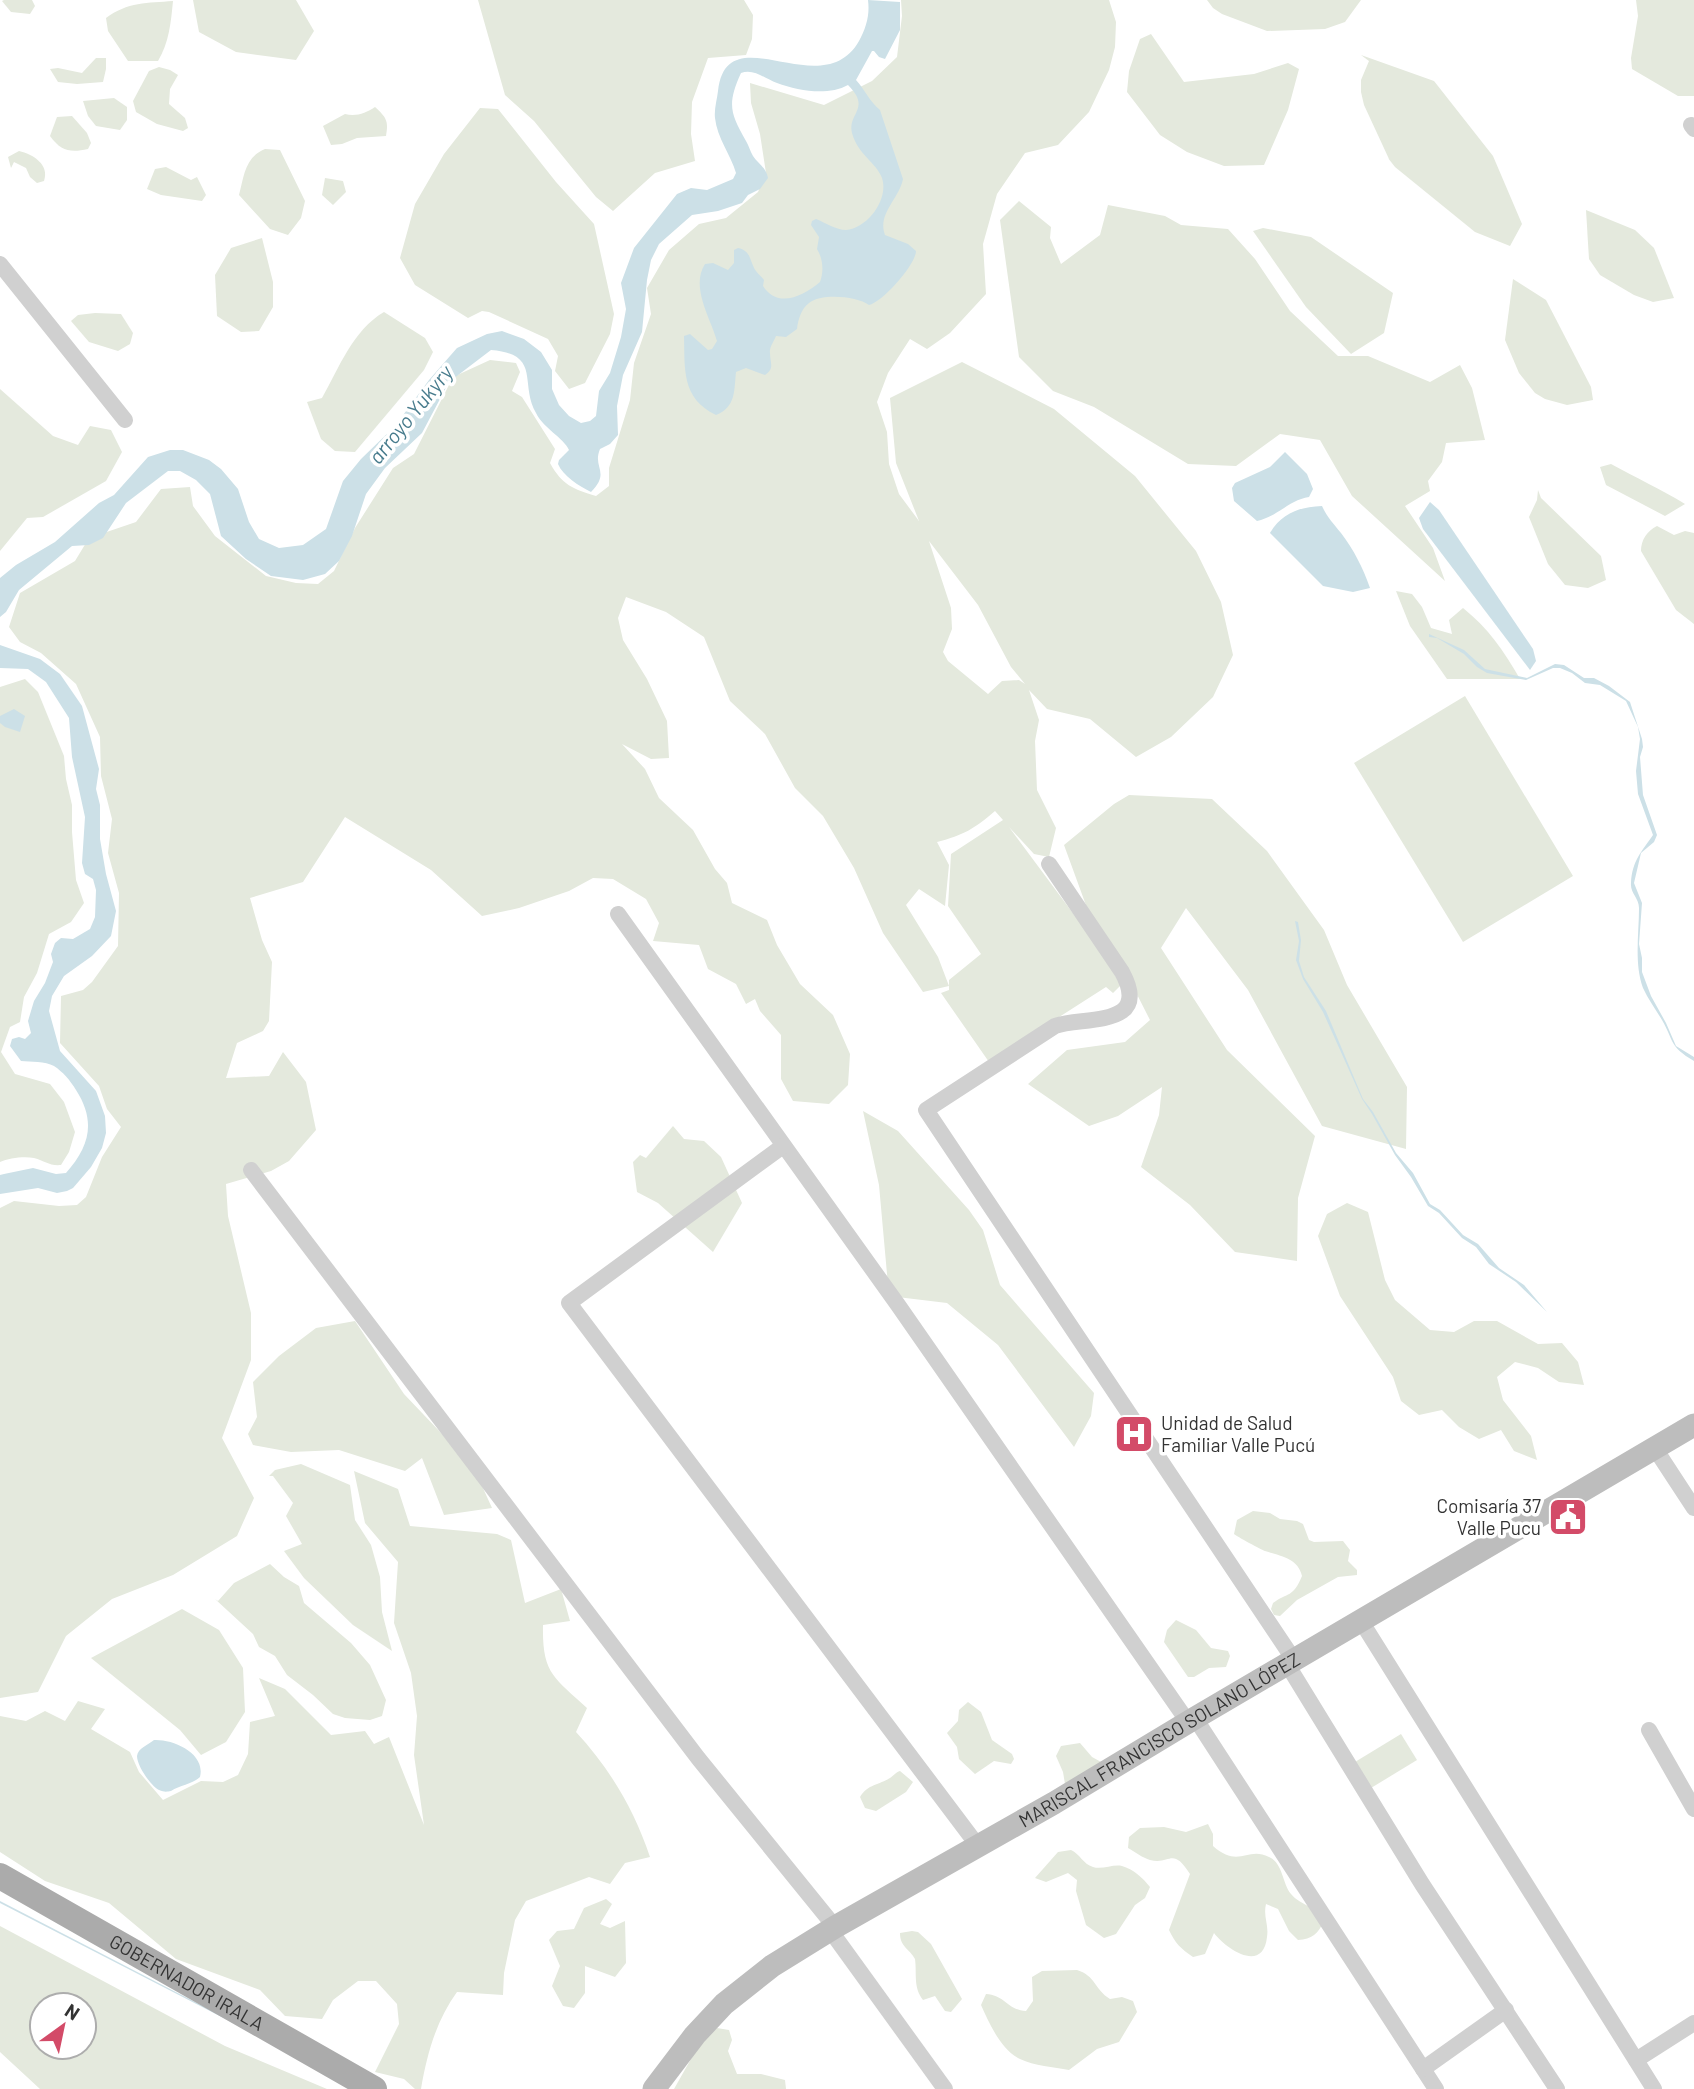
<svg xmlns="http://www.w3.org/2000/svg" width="1694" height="2089" font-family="Barlow,sans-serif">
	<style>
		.green { fill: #e4e9dd; fill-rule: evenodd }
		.water { fill: #cce0e7 }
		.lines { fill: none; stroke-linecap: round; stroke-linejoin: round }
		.minor { stroke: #d0d0d0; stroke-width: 16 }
		.secondary { stroke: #bdbdbd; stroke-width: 23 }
		.primary { stroke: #ababab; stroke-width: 26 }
		.labels { text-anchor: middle; stroke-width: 7; stroke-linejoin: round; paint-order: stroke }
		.poi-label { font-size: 19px; fill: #333; stroke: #fff; text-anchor: start }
		.street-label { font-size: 19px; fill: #333; stroke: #fff }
		.water-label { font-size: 21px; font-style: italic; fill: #487c8d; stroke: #fff }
	</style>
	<rect width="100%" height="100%" fill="#fff"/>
	<g class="green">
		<polygon points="4,0 32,0 35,6 30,14 11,12 2,1"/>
		<polygon points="193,0 296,0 314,31 296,60 236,52 199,32"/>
		<polygon points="478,0 744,0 753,15 752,39 746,55 708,58 692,102 691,134 695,161 655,173 613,211 596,197 534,121 505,95"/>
		<path d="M901,0H1109L1116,22L1115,47L1109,70L1089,112L1058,145L1025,153L997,194L983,244L986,294L950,333L927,349L910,339L888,373L877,402L887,432L889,464L899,494L919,521L896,463L890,398L962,362L1054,409L1135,476L1196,551L1221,602L1233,655L1213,697L1171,737L1136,757L1090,719L1047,709L1029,690L1039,720L1035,741L1037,790L1056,828L1049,857L1034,854L1009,827L1124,982L1113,993L1106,987L989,1062L941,993L949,990V986L923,992L883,933L854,868L823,816L795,788L765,734L730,701L704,637L666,612L626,597L618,618L623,640L647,679L667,721L669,758L651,759L622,744L645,769L659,798L693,830L715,869L727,883L732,903L767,920L777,945L800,984L833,1015L850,1054L848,1085L829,1104L793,1101L781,1079V1035L760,1011L755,999L746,1004L736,984L708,969L699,945L653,941L659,923L646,899L613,879L593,878L569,891L519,908L482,916L431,870L345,817L303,882L250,898L262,940L272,962L269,1021L263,1031L237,1043L226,1078L269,1076L283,1052L306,1082L316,1130L289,1161L271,1171L226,1184L228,1216L251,1313V1360L222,1438L254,1498L237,1536L173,1575L112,1599L66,1636L38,1692L0,1698V1208L14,1201L59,1206L77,1205L86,1197L102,1157L121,1127L107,1109L99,1086L60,1043L61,996L83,990L92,982L118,946L119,893L108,853L112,819L101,776L100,737L76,684L41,653L20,642L9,627L20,593L75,561L89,538L136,522L161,489L190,487L193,506L215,536L266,576L296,583L318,584L334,571L355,528L393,468L414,454L453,377L490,360L516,363L520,372L512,391L522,397L555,449L550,463C562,485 573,489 596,496L609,486V468L630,400L634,363L651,314L647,288L669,250L699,224L726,218L758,192L766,173L760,134L751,103L750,83L824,105L872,81L897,57L902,16ZM929,541L978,605L1011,667L1025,684L1019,680L1002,681L988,694L948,661L943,652L952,629L951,608ZM995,811L1003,820L951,854L948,906L981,954L949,980V986L938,957L906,905L919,889L945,906L949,865L937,842C964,835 974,829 995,811Z"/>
		<polygon points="1207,0 1361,0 1345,22 1325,29 1267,31 1222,14 1213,8"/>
		<polygon points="1636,0 1694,0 1694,96 1678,96 1632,69 1631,58 1638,16"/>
		<path d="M173,1C171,22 169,43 158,61H128L108,31L106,18C127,2 148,3 173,1Z"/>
		<polygon points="1151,34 1184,82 1254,74 1288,63 1299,69 1288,110 1264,165 1224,166 1187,152 1160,135 1127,92 1129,71 1140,39"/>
		<polygon points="1361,55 1434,81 1493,156 1522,224 1510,246 1475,232 1395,167 1388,158 1389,159 1364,105 1361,92 1361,80 1369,61"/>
		<polygon points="96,58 106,58 106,69 103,82 77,84 58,82 50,69 58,68 82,73"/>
		<polygon points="159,67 170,70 178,75 170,89 169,104 185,118 188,128 183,131 157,124 136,112 133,101 149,71"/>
		<polygon points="114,98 127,107 127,120 120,130 96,126 88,116 83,101"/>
		<path d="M375,107C386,117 389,121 386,136L357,138L342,144L331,145L323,126L345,114C356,117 366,113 375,107Z"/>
		<polygon points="480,108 498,109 556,182 594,224 614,314 610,334 585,383 569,389 555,371 558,356 548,339 489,312 482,311 468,318 415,285 400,258 415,204 444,154"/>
		<path d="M72,116L87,133L91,143L88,149C70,153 61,151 50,136L57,117Z"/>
		<path d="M265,149L280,150L305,201L301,218L288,235L270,229L239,195C244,176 245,157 265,149Z"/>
		<path d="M19,151C33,154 50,165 44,181L37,183L30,177L26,168L14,162L11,168L8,157Z"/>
		<polygon points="166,167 191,180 197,177 206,195 202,201 161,195 147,189 155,169"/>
		<polygon points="325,178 343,181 346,192 333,205 322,195"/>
		<polygon points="1019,201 1051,227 1050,238 1061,264 1100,235 1108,205 1165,216 1181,225 1228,229 1255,259 1290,311 1338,356 1368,356 1430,382 1460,365 1472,388 1485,440 1446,443 1442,462 1428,481 1430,491 1405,506 1433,548 1445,581 1352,496 1320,440 1280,434 1236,466 1188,464 1094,407 1053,391 1019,357 1000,220"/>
		<polygon points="1586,210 1635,230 1654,248 1674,298 1653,302 1634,295 1600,275 1589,259"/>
		<polygon points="1263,228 1311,237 1393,293 1384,333 1351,354 1306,307 1253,231"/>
		<polygon points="262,238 273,282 273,307 259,331 241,332 217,316 215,275 231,248"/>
		<polygon points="1513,279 1546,300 1591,387 1593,400 1567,405 1545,399 1535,393 1519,373 1505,340"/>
		<path d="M384,312L425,338L433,352L424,370L355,452L335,451L321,439L307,402L322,398C339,368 353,330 384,312Z"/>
		<polygon points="95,313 121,314 133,333 130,344 118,351 89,342 71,321 78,315"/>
		<polygon points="0,389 53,436 78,445 90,426 111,430 122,452 106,481 43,517 27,518 0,551"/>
		<path d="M1611,464C1636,478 1661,489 1685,504L1665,516L1606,485L1600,467Z"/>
		<polygon points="1538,490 1541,498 1601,556 1606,580 1588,588 1565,585 1548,564 1529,517 1537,500"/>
		<path d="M1657,526L1674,535L1685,531L1694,533V624L1676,610L1641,551C1641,540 1647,531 1657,526Z"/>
		<path d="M1396,591L1412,594L1422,607L1431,628L1452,634L1449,620L1463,608C1488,628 1504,651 1520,679H1447L1410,626Z"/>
		<path d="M25,679L38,692L64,756L66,779L72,805V832L76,880L84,903L71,922L49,934L37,973L24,997L20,1022L10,1027L1,1052L15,1074L50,1084L64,1102L75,1132L69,1152L61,1165C49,1166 45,1161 34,1158C24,1156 9,1158 0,1162V687Z"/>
		<polygon points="1465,696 1573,876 1463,942 1354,763"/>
		<polygon points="1129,795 1212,799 1267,851 1324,930 1347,985 1407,1087 1406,1149 1322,1126 1248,990 1186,908 1161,948 1227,1050 1315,1136 1298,1198 1297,1261 1235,1252 1190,1205 1141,1167 1159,1115 1162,1087 1118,1116 1089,1126 1028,1084 1067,1050 1125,1042 1150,1020 1119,959 1087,908 1064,845 1114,804"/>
		<polygon points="863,1111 898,1131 969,1210 983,1230 1000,1285 1094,1393 1091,1416 1074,1447 998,1345 947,1303 889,1296 879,1185"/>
		<polygon points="673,1126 684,1139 704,1141 721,1157 742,1203 713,1252 658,1203 637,1192 633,1162 640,1155 646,1158"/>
		<polygon points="1347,1203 1368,1212 1385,1280 1395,1300 1430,1330 1454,1332 1474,1321 1497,1321 1538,1344 1562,1343 1578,1362 1584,1385 1559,1382 1538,1368 1515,1362 1497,1377 1503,1400 1531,1436 1537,1460 1514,1451 1501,1430 1479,1439 1459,1427 1442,1410 1419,1415 1401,1401 1393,1377 1340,1296 1318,1236 1327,1214"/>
		<polygon points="355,1321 404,1394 443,1435 478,1477 492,1508 444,1515 422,1458 405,1471 339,1450 291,1452 253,1445 248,1434 257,1417 253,1382 279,1356 316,1328"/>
		<polygon points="301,1464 350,1485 355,1520 371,1545 380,1577 382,1612 392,1651 353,1625 304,1578 284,1551 302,1544 286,1516 293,1503 273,1476 269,1476 275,1470"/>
		<path d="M354,1471L398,1489L410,1526L497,1534L511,1540L525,1603L561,1589L570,1621L543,1625C542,1674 554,1677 587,1708L576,1732C610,1769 634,1809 650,1857L625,1863L610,1884L589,1877L526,1901L515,1920L504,1973L503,1995L457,1992C436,2021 427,2054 421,2089H415L404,2079L375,2072L399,2024L397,2004L376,1981H358L333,2000L322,2019L285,2016L260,1990L176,1959L109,1903L45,1881L0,1852V1716L26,1721L45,1711L65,1721L78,1701L105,1709L91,1729L130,1752L139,1772L163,1800L201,1781L223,1782L238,1775L248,1754L250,1722L275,1716L259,1678L285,1689L331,1735L365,1731L374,1744L389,1737L424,1825L414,1755L417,1716L411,1673L394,1623L398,1562L365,1523Z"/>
		<path d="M1253,1511L1270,1513L1280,1519L1297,1521L1303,1524L1309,1540L1314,1542L1343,1541L1350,1550L1348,1561L1357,1570V1575L1338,1577L1297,1600L1280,1616L1274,1615L1271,1609L1273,1603C1288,1592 1293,1598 1302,1576C1298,1558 1280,1556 1265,1551C1262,1550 1236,1536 1234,1534L1237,1520Z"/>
		<polygon points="270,1564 284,1577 299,1586 304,1603 351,1643 370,1665 386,1700 382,1716 370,1720 345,1718 333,1714 313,1695 287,1675 275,1656 259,1647 253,1634 215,1599 218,1601 234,1583"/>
		<polygon points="182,1609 219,1630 243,1668 245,1712 226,1742 201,1755 180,1730 91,1658"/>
		<polygon points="1176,1620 1196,1630 1211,1648 1228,1651 1230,1656 1226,1667 1209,1668 1194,1677 1188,1677 1164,1642 1167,1630"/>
		<polygon points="968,1702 981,1712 992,1740 1012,1754 1014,1759 1011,1764 994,1761 975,1774 959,1759 957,1747 947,1733 958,1721 959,1710"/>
		<polygon points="1401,1734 1417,1760 1371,1788 1355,1762"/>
		<polygon points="1080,1743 1092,1757 1103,1763 1065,1784 1063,1772 1056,1756 1061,1746"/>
		<path d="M900,1771L913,1782L906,1792L876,1811L865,1808L860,1797C868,1784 879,1785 890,1778C893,1776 896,1772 900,1771Z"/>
		<path d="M1208,1824L1213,1834V1846C1239,1869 1247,1846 1269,1857C1283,1863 1282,1883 1291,1894C1302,1907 1315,1904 1324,1921C1318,1934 1312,1939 1298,1940L1289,1931L1278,1909L1266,1904C1263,1917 1269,1924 1267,1937C1263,1974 1226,1949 1214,1933L1205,1954L1193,1957C1181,1949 1175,1943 1169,1930L1190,1874C1172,1846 1171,1865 1150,1860C1143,1858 1135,1852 1128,1848L1129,1837L1140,1828L1164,1827L1186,1832Z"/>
		<path d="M1071,1850C1080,1854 1083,1864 1093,1867C1102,1870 1113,1864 1122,1866C1133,1869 1143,1878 1150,1887L1145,1898L1135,1905L1116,1934L1104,1938L1086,1925L1076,1891L1077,1880L1068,1873L1046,1882L1035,1878L1058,1852Z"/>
		<polygon points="606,1899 612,1904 600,1924 610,1928 625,1921 626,1963 615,1977 585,1966 585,1993 574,2008 563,2006 552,1986 560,1966 549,1940 557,1931 574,1929 584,1908"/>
		<path d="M0,1926L225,2046L327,2089H40L0,2052ZM42,2005H84V2047H42Z"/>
		<path d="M912,1931L918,1932L931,1944L962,1999L951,2012L945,2011L935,1996L923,2000C913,1987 917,1974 915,1959C909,1948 900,1947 900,1933Z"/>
		<path d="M1077,1970C1096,1976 1094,1989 1110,1999L1122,1997L1133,2001L1137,2012L1119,2042L1097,2049L1069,2070C1054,2067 1034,2066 1020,2059C1001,2050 989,2023 981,2005L986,1994C1005,1995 1007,2010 1026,2011L1033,2001L1032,1977L1042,1971Z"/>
		<polygon points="717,2028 729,2030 732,2040 728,2051 737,2074 761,2074 785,2080 786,2089 674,2089 700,2043"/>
	</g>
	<g class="water">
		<path d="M868,0L900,2V30L885,59L879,57L874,51H872L856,80C865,90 870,102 880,110L903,179C899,199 877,214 885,235L908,244L916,251C916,264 883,302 869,305C857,296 821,293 809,303C801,309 798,320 797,329L786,337L776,336C774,341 769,348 770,353C770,363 775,368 765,375L746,368L736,372C734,391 736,407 716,415C681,398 685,369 684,336L690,334L708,350L712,349L717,341C711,319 690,287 705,264L713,263L728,270L734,263V250L738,248C752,251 749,261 756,271C758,274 762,277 764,280L763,286C778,309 803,296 820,282C824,271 823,259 817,249L819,237L811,225L812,221L816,219C826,223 836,230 846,230C868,228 889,199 882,178C876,162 858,155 852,133C847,113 872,109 848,85C828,96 799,91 777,83C765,79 754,68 741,73C727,104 730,113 746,141C749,146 750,151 753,156C758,164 766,167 768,178L760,189L748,195L742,203L718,211L692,215L659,244L651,260L647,280L642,332L623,375L617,406L618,435L610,444L600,449C592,468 611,472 591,492C579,486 563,476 558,464L559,460L569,450C563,437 544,429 536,413C519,383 542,354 491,350L449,382L422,433L385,468L366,494L352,536L339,561L325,574L303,580L271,576L246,559L221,536L210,494L196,480L180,471H168L126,503L103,538L89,545L72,546L19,590L6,612L0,617V578L16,565L55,542L99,503L114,495L148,457L170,450H183L209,460L221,469L238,489L249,522L259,539L279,548L303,545L326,529L343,481L361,459L395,426L429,380L457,348L487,334L502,331L524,339L541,352L552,370V389L559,405L569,416L581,423L590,421L596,416L599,391L610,373L621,337L626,309L621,283L634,248L677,194L691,188L707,190L733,179L736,173C731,155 717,138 715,118C714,109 717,100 718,91C727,13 822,106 859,41C866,28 870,15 868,0Z"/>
		<path d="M1285,452L1307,474L1313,489L1309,497C1289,500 1277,517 1257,521L1234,501L1232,488L1235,483L1270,467Z"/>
		<polygon points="1430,502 1439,510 1533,649 1536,661 1530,670 1423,529 1419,518"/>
		<path d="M1322,506C1327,517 1333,523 1341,533C1354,550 1363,568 1370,588L1353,592L1323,586L1270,533C1282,513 1299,507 1322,506Z"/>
		<path d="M1429,634L1464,650L1485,669L1527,678L1555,664L1564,665L1584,678H1594L1609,686L1630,702L1642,739L1643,747L1640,757L1643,795L1657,835L1654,842L1641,853L1634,883L1642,903L1639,944L1642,958V972L1651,996L1666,1023L1676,1046L1694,1057V1061C1669,1046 1675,1043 1662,1020C1656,1010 1648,999 1643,988C1634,963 1639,934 1639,908C1639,898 1630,893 1631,883C1632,861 1642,851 1653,835L1638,794L1636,771L1640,739L1638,727L1626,701L1600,685L1585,683L1572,673L1560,668H1553L1526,680L1487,673L1477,667L1464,654L1437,638L1429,637Z"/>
		<path d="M0,645L40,659L60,674L82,706L99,769L96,789L100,805V839L106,874L116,911L111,936L92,956L64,976L52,996L49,1011L60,1051L96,1091L105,1116L106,1133L102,1148L91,1167L73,1188L67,1191L57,1193L38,1188L0,1194V1175L4,1174L33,1168L56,1174L66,1173C90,1146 96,1121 76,1090C70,1080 63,1072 54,1066C45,1061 31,1062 21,1061L10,1046L12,1039L19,1037L25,1039L31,1033L28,1021L34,1001L45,983L53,962L51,954L55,943L61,938L73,939L90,929L95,917L96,890L93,879L85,874L82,863L85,817L72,757L69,718L46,682L28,669L0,668Z"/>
		<polygon points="14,709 25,716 20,732 5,727 0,723 0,716"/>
		<polygon points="1295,921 1298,922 1301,940 1299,961 1304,977 1326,1011 1363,1099 1373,1112 1396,1153 1413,1173 1430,1204 1440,1210 1463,1235 1478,1244 1499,1268 1524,1285 1547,1312 1516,1282 1489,1264 1476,1247 1462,1238 1439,1213 1428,1206 1411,1177 1395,1155 1372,1114 1362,1099 1323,1012 1303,979 1296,960 1299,941"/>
		<path d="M154,1740C173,1739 206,1753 200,1777C193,1784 180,1785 171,1791C166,1792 164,1792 159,1790C151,1786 137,1766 137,1756C138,1748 148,1745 154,1740Z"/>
		<polygon points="0,1901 278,2045 278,2046 0,1903"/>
	</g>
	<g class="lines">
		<g class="minor">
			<polyline points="1691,125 1694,129"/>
			<polyline points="0,264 125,420"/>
			<path d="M1049,864L1122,972C1153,1029 1082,1016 1055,1026L926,1110L1294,1660"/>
			<polyline points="618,914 898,1305 1188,1722"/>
			<polyline points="783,1146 569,1303 978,1846"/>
			<polyline points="251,1170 698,1758 835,1927"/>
			<polyline points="1654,1447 1694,1508"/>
			<polyline points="1361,1621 1654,2089"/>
			<polyline points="1287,1664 1422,1884 1557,2089"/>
			<polyline points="1195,1718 1436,2089"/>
			<polyline points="1649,1730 1694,1809"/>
			<polyline points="830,1930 945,2089"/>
			<polyline points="1636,2060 1694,2023"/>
			<polyline points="1423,2069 1506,2010"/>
		</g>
		<path class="secondary" id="s1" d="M654,2089L695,2035L724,2004L772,1966L835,1927L1054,1803L1195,1718L1694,1425"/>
		<path class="primary" id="s2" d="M0,1876L374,2089"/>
	</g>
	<defs>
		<g id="hospital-square" transform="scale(2.0125)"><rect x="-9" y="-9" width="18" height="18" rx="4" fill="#d34b68" stroke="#fff"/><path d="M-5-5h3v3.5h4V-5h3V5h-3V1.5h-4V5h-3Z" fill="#fff"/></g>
		<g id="civic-square" transform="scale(2.0125)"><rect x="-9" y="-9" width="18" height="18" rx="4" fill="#d34b68" stroke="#fff"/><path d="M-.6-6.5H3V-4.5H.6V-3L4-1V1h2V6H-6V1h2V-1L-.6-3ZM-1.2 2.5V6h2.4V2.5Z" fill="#fff"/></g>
	</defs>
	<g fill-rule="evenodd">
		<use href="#hospital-square" x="1134" y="1434"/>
		<use href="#civic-square" x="1568" y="1517"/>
	</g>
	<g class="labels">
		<g class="poi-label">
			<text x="1161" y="1430">Unidad de Salud<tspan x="1161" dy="22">Familiar Valle Pucú</tspan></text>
			<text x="1541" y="1513" text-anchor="end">Comisaría 37<tspan x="1541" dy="22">Valle Pucu</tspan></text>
		</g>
		<g class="street-label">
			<text dy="7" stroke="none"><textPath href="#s1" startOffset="620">MARISCAL FRANCISCO SOLANO LÓPEZ</textPath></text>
			<text dy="7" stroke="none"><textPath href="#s2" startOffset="215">GOBERNADOR IRALA</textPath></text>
		</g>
		<g class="water-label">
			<text transform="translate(411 415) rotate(-51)" y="7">arroyo Yukyry</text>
		</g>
	</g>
	<g transform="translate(63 2026) rotate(33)"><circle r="33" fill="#ffffff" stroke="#adadad" stroke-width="2"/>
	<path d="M0-5L12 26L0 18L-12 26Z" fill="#d34b68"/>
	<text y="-10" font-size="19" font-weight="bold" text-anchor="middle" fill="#333333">N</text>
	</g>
</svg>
